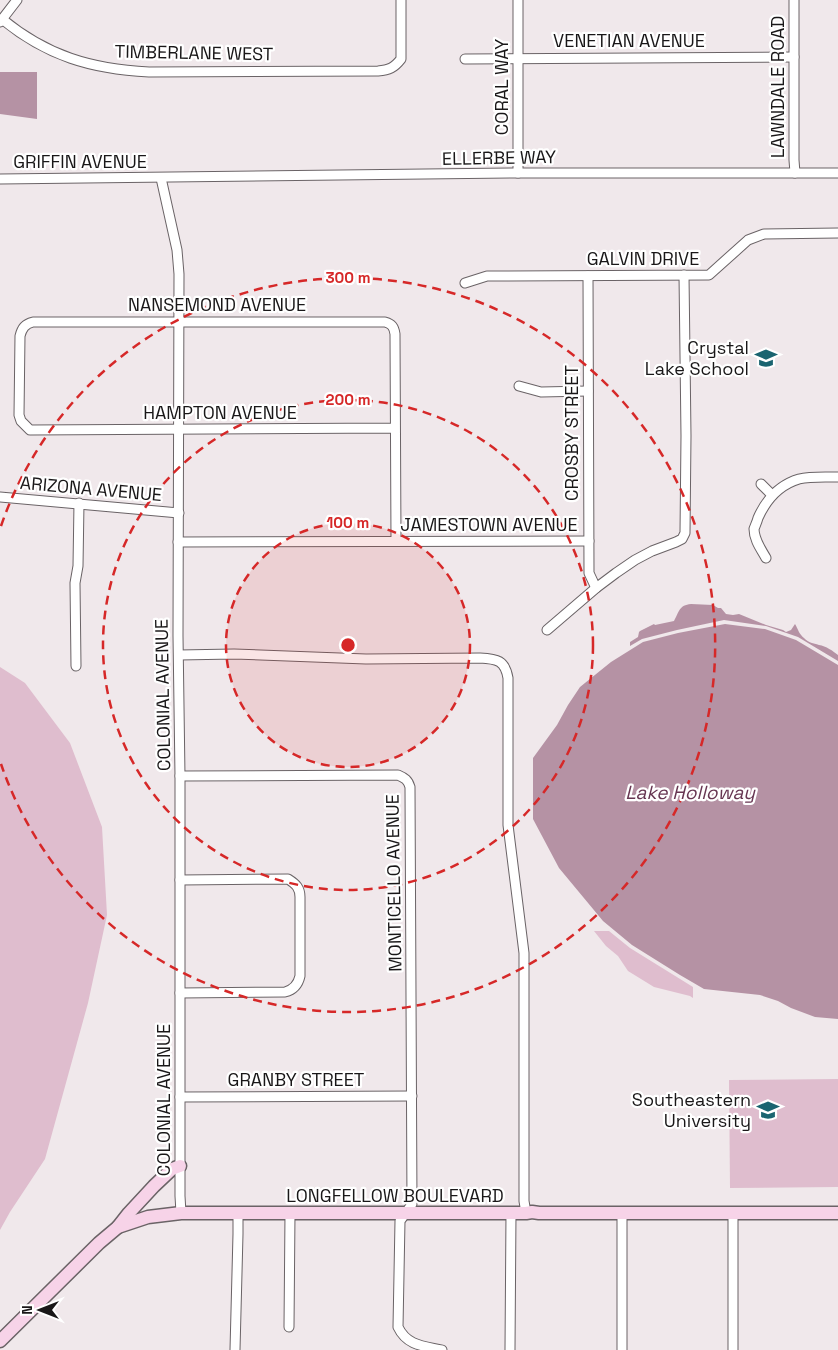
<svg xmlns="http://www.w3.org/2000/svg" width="838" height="1350" font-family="'Space Grotesk',sans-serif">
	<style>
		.green { fill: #dfbdce }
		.water { fill: #b592a4 }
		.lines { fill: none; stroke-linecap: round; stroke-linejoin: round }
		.street-casing { stroke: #6a6366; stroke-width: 11 }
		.secondary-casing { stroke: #6a6366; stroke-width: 15 }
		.street { stroke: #fff; stroke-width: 9 }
		.secondary { stroke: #f7d3e8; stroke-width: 12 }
		.ring { fill: none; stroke: #d62828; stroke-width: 2.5; stroke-dasharray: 9 6 }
		.labels { text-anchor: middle; stroke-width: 4.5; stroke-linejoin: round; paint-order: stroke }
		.street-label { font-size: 18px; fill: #191718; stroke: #fff }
		.poi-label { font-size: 18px; fill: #191718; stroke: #fff; text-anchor: end }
		.water-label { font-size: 19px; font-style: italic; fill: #673652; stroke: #fff }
		.centre { fill: #d62828; stroke: #fff; stroke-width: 2.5 }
		.ring-label { font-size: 15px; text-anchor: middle; font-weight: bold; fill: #d62828; stroke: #fff; stroke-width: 4.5; stroke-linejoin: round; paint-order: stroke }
	</style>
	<rect width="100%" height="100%" fill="#f0e8eb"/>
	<g class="green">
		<polygon points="0,667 25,683 70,743 102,827 107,915 88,1003 45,1159 10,1212 0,1230"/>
		<polygon points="594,931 609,931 630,948 693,987 693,998 690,996 654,987 628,971 618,956 606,946"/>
		<polygon points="838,1079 838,1187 730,1188 729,1080"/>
	</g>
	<g class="water">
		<polygon points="0,72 37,72 37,119 0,114"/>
		<path d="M691,604L713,605L718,608H721L726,614L733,615L739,614L766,625L783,630L786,632L791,630L795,624C798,629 799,634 804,638C809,643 813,643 819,645C826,646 833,651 838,655V661L798,637L766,626L724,620L677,630L642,639L630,646V642L638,637L639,632L640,631L654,624L655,625L674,621C679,612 679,605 691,604Z"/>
		<polygon points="725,624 765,629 796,640 838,665 838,1019 815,1017 791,1008 778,1001 760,995 704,989 680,975 632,945 603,921 559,868 533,819 533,758 557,725 568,705 580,687 611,662 643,642 678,633"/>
	</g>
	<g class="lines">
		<g class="street-casing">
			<g id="street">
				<polyline points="518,0 518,173"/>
				<polyline points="794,0 794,160 795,173"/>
				<path d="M2,19C47,56 91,69 149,72L378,71C389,70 394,68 401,59V0"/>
				<polyline points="0,22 17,0"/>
				<polyline points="465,59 794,57"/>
				<polyline points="161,178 177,250 179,274 178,636 180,776 180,1196 181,1213"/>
				<polyline points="0,179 518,173 838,173"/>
				<polyline points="588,276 589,573 596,588"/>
				<polyline points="465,283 487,276 709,275 748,240 764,234 838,233"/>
				<polyline points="519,386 541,392 588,391"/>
				<path d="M395,428L30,430L21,421L19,415L20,336C22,328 25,324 33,322H385C392,324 394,327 395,334L396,541"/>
				<polyline points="761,484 772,495"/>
				<polyline points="0,497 179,513"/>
				<polyline points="178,542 589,541"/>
				<path d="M766,558C761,549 754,540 754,529C755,526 757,522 758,518C766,500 779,485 799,479C811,476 825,477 838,477"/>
				<polyline points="547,630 596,588 616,573 635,560 652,551 676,542 682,539 685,533 686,436 684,275"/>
				<path d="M179,655L234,654L366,659L480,658C497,659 505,660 508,678V825L524,953V1201L526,1213"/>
				<polyline points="76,666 75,583 78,566 79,503"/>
				<path d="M180,776L398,775C405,778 408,780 410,787L412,1204L400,1221L398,1327C407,1346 424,1346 442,1350"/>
				<path d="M180,880L288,879C296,884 300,888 300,897V976C298,985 293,990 285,992L180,993"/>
				<polyline points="180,1097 412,1096"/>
				<polyline points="289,1327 290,1214"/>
				<polyline points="235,1350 238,1234 238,1214"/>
				<polyline points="510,1350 511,1213"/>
				<polyline points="622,1350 622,1213"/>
				<polyline points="733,1350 733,1213"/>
			</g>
		</g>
		<g class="secondary-casing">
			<g id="secondary">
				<polyline points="118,1227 129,1213 154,1186 172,1169 180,1166"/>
				<polyline points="0,1341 99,1243 118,1227 148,1217 181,1213 526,1213 532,1212 539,1213 838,1213"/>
			</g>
		</g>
		<use href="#street" class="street"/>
		<use href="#secondary" class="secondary"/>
	</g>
	<circle cx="348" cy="645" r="122" fill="#d62828" fill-opacity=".12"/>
	<g class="ring">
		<circle cx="348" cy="645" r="122"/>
		<circle cx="348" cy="645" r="245"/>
		<path d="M1 526A367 367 0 1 1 1 764"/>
	</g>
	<defs>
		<g id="school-bare" transform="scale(1.725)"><path d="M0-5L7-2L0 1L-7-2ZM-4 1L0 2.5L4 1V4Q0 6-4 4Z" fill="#1a6470" stroke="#fff" stroke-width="2.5" paint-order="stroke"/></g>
		<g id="university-bare" transform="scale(1.725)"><path d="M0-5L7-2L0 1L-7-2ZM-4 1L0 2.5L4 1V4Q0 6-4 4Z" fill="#1a6470" stroke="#fff" stroke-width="2.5" paint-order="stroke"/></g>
	</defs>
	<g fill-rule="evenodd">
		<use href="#school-bare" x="766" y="358"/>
		<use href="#university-bare" x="768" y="1110"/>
	</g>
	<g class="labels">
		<g class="street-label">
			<text x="629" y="47">VENETIAN AVENUE</text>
			<text transform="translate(194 53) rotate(1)" y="6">TIMBERLANE WEST</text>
			<text transform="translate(502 87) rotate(-90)" y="6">CORAL WAY</text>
			<text transform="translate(778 87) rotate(-90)" y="6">LAWNDALE ROAD</text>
			<text transform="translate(499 158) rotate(-1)" y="6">ELLERBE WAY</text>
			<text x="80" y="168">GRIFFIN AVENUE</text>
			<text x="643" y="265">GALVIN DRIVE</text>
			<text x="217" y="311">NANSEMOND AVENUE</text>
			<text x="220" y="419">HAMPTON AVENUE</text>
			<text transform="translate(572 433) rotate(-90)" y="6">CROSBY STREET</text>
			<text transform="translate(91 489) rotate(5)" y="6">ARIZONA AVENUE</text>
			<text x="489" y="531">JAMESTOWN AVENUE</text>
			<text transform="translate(163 695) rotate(-91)" y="6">COLONIAL AVENUE</text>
			<text transform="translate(394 883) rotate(-91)" y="6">MONTICELLO AVENUE</text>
			<text x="296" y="1086">GRANBY STREET</text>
			<text transform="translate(164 1100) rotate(-90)" y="6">COLONIAL AVENUE</text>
			<text x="395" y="1202">LONGFELLOW BOULEVARD</text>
		</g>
		<g class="poi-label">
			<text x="749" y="354">Crystal<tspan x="749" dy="21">Lake School</tspan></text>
			<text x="751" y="1106">Southeastern<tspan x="751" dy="21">University</tspan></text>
		</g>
		<g class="water-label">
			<text x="690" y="799">Lake Holloway</text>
		</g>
	</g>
	<circle cx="348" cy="645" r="8" class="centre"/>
	<g class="ring-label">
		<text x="348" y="283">300 m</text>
		<text x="348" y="405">200 m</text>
		<text x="348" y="528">100 m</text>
	</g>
	<g transform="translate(40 1310) rotate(270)" stroke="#ffffff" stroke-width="4" paint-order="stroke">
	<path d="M0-4L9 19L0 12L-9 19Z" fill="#191718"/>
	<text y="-8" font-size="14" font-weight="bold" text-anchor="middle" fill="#191718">N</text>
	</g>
</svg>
